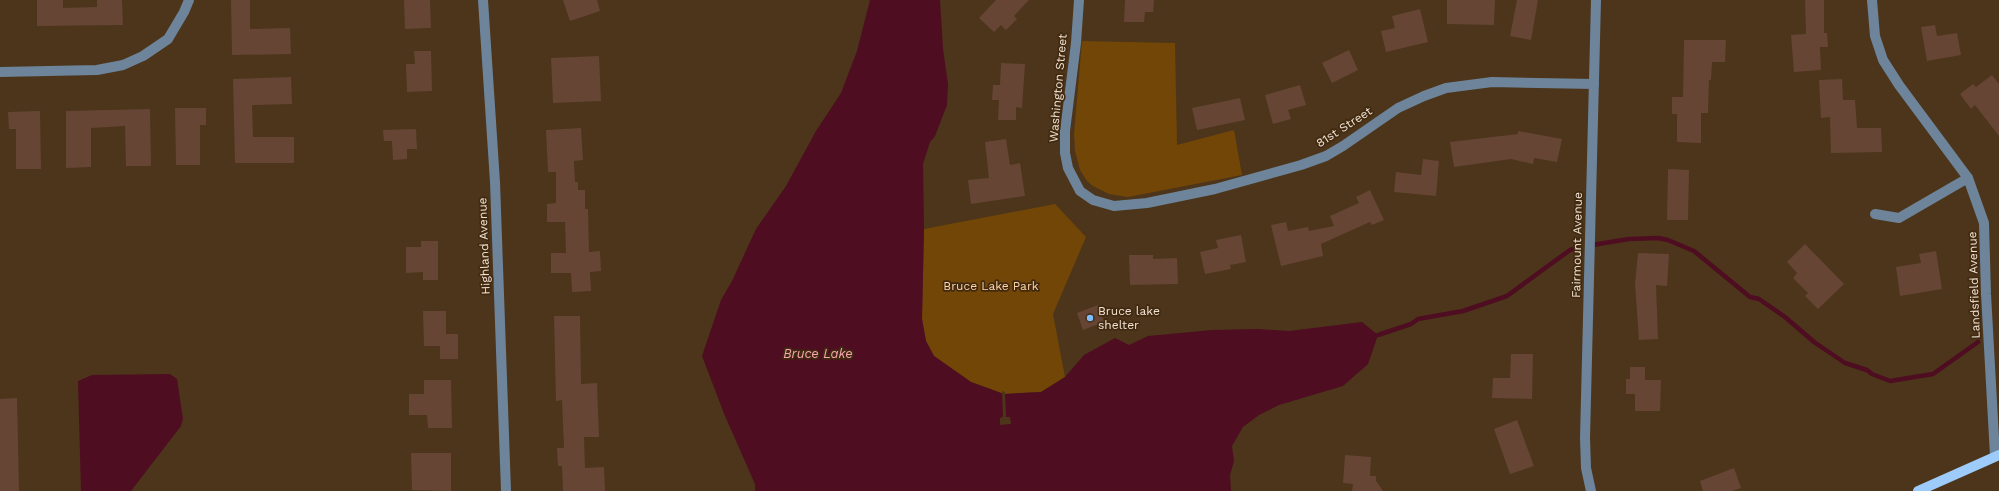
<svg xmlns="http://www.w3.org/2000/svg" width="1999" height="491" font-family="'Work Sans',sans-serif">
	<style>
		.green { fill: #724607 }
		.water { fill: #4e0d21 }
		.pier { fill: #4c351a }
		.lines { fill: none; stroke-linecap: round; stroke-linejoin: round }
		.stream { stroke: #4e0d21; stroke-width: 4.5 }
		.building { fill: #664535 }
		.minor { stroke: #6d849a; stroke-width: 10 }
		.major { stroke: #9dccfa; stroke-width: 10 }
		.poi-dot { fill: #7ebdf9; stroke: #412a10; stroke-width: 1.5 }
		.labels { text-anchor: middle; stroke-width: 3.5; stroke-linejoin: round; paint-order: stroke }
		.street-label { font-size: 12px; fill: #f1e2d3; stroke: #412a10 }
		.park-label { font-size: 12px; fill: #fed3a6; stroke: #412a10 }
		.poi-label { font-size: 12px; fill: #f1e2d3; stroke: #412a10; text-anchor: start }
		.water-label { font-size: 13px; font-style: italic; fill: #f9a5b4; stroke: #412a10 }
	</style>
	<rect width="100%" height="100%" fill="#4c351a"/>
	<g class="green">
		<polygon points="1082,41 1175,43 1177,145 1234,130 1242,175 1128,197 1109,194 1093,186 1087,181 1080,170 1075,151 1074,134"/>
		<polygon points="1055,204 1086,237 1053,314 1065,377 1041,392 1004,394 971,382 934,356 926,341 922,319 924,229"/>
	</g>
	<g class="water">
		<polygon points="870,0 940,0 943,49 948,84 947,105 935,136 930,142 923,164 924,229 922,319 926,341 934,356 971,382 1004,394 1041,392 1065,377 1084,355 1115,338 1129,345 1148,336 1212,330 1258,329 1289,331 1362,322 1378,335 1368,364 1343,386 1279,405 1259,415 1243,427 1232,446 1234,461 1230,475 1231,491 755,491 755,484 725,416 702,356 721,300 732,281 756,229 786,186 816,131 841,93 857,51"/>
		<polygon points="170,374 177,379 183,419 181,426 131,491 81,491 78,381 92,375"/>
	</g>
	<polygon class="pier" points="1002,391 1005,392 1006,417 1010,417 1011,424 1000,425 1000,418 1003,417"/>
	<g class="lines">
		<g class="stream">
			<polyline points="1592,245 1629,239 1658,238 1668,240 1694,251 1750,297 1759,299 1785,317 1814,342 1845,363 1867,370 1872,374 1890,381 1933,374 1978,342"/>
			<polyline points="1378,335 1411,324 1418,319 1463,311 1507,296 1570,250 1578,248"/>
		</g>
	</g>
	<g class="building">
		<polygon points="37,0 63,0 63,8 97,7 97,0 122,0 123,25 37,26"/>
		<polygon points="231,0 250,0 250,29 290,28 291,54 232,55"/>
		<polygon points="404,0 430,0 431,28 405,29"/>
		<polygon points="563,0 597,0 600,11 570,21"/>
		<polygon points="996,0 1029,0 1014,16 1017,19 1006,30 1001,25 994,32 979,18"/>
		<polygon points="1125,0 1154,0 1153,12 1145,12 1144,22 1124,22"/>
		<polygon points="1447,0 1495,0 1494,25 1447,24"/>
		<polygon points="1517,0 1538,0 1531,40 1510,36"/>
		<polygon points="1805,0 1824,0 1824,33 1827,33 1828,47 1820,47 1821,70 1794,72 1791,35 1806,34"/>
		<polygon points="1420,9 1428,42 1386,52 1381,31 1395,28 1392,16"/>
		<polygon points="1935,25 1937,36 1957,33 1961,55 1927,61 1921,27"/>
		<polygon points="1684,40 1726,40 1725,62 1712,62 1711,80 1709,80 1708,113 1701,113 1701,143 1677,142 1677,114 1672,114 1672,97 1683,97"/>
		<polygon points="1349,50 1358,70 1332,83 1322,63"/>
		<polygon points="414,51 431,51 432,91 407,92 406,64 415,64"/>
		<polygon points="599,56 601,101 553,103 551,58"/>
		<polygon points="1001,63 1025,64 1022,108 1016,107 1016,120 998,120 999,100 992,100 993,85 1000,85"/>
		<polygon points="1992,75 1999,84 1999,136 1975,105 1971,109 1960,94 1973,84 1976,87"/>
		<polygon points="291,77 292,104 252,105 253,137 294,137 294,163 235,163 233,79"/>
		<polygon points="1842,79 1843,100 1855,100 1857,128 1881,128 1882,152 1831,153 1830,117 1821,118 1819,80"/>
		<polygon points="1300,85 1306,105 1288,110 1291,119 1273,124 1265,95"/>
		<polygon points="1240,98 1245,120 1197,130 1192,108"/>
		<polygon points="175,108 206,108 206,125 200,125 200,165 176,165"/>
		<polygon points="150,109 151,166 126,166 125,126 91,128 91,167 66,168 66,111"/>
		<polygon points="40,111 41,169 16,169 16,129 9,129 8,112"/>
		<polygon points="581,128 583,160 574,161 575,182 578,182 578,190 585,190 585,209 588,209 589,252 600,251 601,271 590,272 591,291 572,292 571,273 551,273 551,253 566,253 565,222 547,222 547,204 556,203 556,172 548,172 546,130"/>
		<polygon points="416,129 417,149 407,149 407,159 393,160 392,141 384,141 383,130"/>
		<polygon points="1518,131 1562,139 1557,162 1534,158 1533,164 1511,159 1454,167 1450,142 1518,134"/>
		<polygon points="1006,139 1010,165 1020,163 1025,196 971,204 968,180 989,178 985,142"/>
		<polygon points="1423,159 1439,161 1436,196 1394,192 1396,172 1421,175"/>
		<polygon points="1668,169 1689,170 1688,220 1667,220"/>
		<polygon points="1370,190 1384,220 1372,225 1370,222 1321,244 1323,256 1281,266 1271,225 1286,222 1288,231 1308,227 1309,231 1334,226 1330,216 1359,203 1356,197"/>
		<polygon points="1241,235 1246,262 1230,265 1231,269 1205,274 1200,252 1218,248 1216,240"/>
		<polygon points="421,241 438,241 438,280 423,280 423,272 406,273 406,247 421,247"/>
		<polygon points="1805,244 1844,284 1818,309 1805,296 1808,293 1793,278 1797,273 1787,262"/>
		<polygon points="1936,251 1942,289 1900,296 1896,267 1921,263 1919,254"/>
		<polygon points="1638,253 1669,254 1667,286 1656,285 1658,339 1639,340 1635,284"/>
		<polygon points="1129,255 1153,255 1153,259 1177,258 1178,284 1130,285"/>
		<polygon points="1098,305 1104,322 1083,330 1077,313"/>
		<polygon points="423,311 446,311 446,334 458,334 458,359 440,359 440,346 424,346"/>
		<polygon points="554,316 580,316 581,384 597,383 599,437 584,437 585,468 604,467 605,491 563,491 562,466 558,466 557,448 564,448 562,400 556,401"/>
		<polygon points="1511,354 1533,354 1532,399 1492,398 1493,378 1510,378"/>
		<polygon points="1630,367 1645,367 1645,380 1661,380 1660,411 1635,411 1635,394 1626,394 1626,379 1630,379"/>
		<polygon points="424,380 451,380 452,428 428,428 427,415 409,415 409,394 424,394"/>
		<polygon points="17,398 19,491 0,491 0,399"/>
		<polygon points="1517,420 1534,466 1510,474 1494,429"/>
		<polygon points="411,453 451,453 451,491 412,490"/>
		<polygon points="1345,455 1371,457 1370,476 1376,476 1376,481 1383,491 1352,491 1353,484 1343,483"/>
		<polygon points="1734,468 1741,488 1732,491 1703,491 1700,481"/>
	</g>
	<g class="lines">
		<g class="minor">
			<polyline points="483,0 495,182 506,491"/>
			<polyline points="1079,0 1076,43 1065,131 1065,153 1068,168 1080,191 1093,200 1114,206 1147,203 1215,189 1301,165 1326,156 1343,146 1398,108 1424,96 1446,88 1492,82 1594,84"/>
			<polyline points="1872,0 1875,36 1883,60 1899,85 1968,178 1984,223 1986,294 1995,456"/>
			<polyline points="0,72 97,70 123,65 143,56 168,39 184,12 189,0"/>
			<polyline points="1875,214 1899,218 1968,178"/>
			<polyline points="1591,491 1586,468 1585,438 1596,0"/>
		</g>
		<polyline class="major" points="1918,491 1999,455"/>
	</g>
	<circle class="poi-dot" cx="1090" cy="318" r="4"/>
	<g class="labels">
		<g class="street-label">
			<text transform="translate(1058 88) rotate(-85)" y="4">Washington Street</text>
			<text transform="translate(1344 127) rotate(-33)" y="4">81st Street</text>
			<text transform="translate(1577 245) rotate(-89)" y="4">Fairmount Avenue</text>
			<text transform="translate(484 246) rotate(-92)" y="4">Highland Avenue</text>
			<text transform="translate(1974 285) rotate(-92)" y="4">Landsfield Avenue</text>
		</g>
		<g class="park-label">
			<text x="991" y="290">Bruce Lake Park</text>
		</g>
		<g class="poi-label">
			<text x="1098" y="315">Bruce lake<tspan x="1098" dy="14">shelter</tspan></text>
		</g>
		<g class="water-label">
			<text x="818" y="358">Bruce Lake</text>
		</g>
	</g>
</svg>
